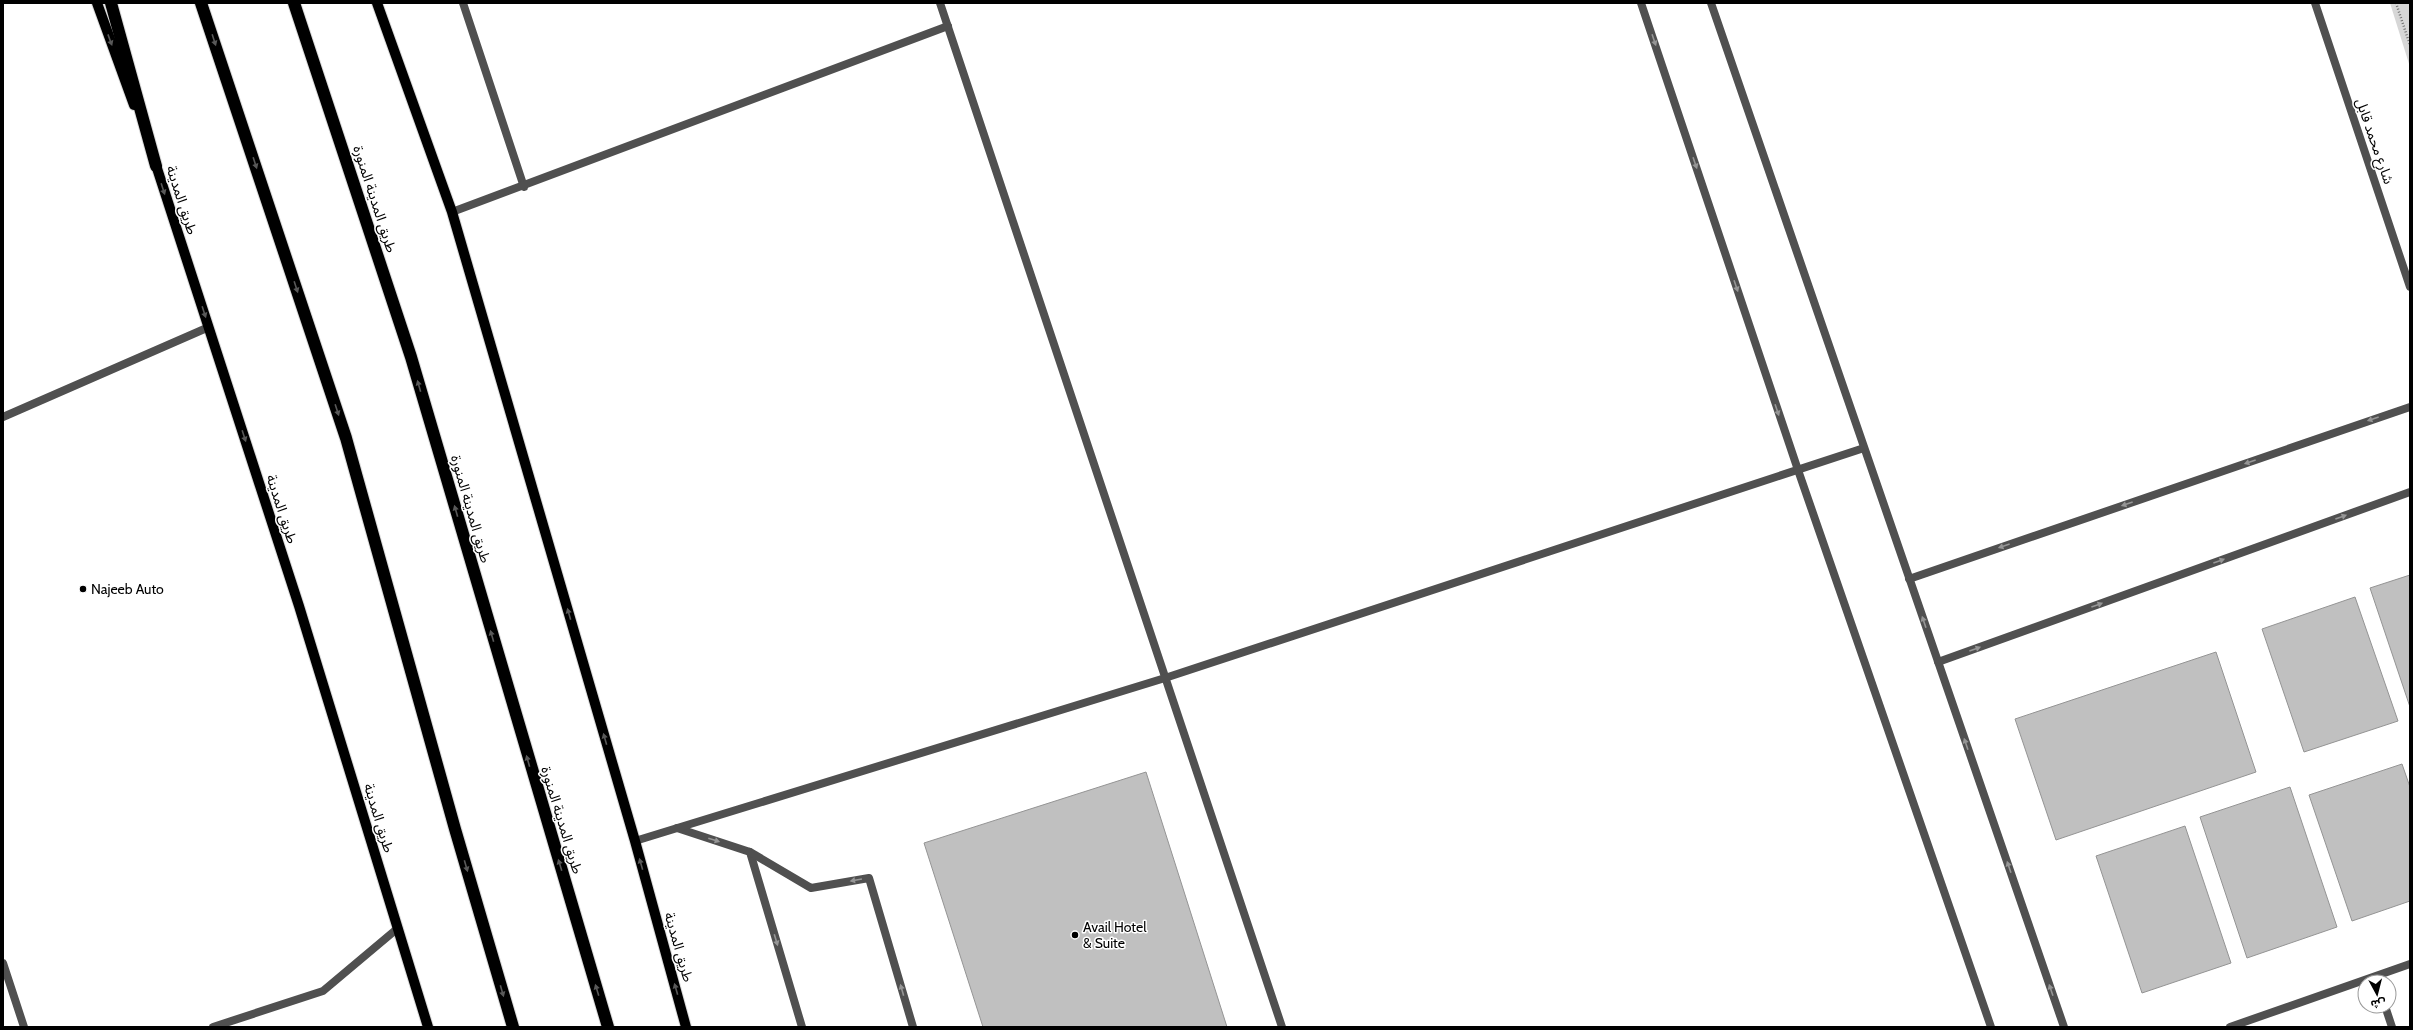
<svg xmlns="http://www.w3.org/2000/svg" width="2413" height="1030" font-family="Cabin,'Noto Sans Arabic',sans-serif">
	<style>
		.green { fill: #d7d7d7 }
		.building { fill: #c0c0c0; stroke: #949494 }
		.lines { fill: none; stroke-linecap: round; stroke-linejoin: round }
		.primary-casing { stroke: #dbdbdb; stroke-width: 12 }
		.motorway-casing { stroke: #dbdbdb; stroke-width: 14 }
		.path { stroke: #727272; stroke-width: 2.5; stroke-dasharray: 1 2; stroke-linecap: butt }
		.service { stroke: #505050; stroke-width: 8 }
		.minor { stroke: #505050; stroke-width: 8 }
		.tertiary { stroke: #505050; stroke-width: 8 }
		.primary { stroke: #000; stroke-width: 10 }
		.motorway { stroke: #000; stroke-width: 12 }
		.oneway { fill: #595959 }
		.oneway2 { fill: #969696 }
		.poi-dot { fill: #000; stroke: #fff; stroke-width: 1.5 }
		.labels { text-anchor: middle; stroke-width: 3; stroke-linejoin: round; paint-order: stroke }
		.street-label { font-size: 14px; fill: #000; stroke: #fff }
		.poi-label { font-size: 14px; fill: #000; stroke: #fff; text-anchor: start }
	</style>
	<rect width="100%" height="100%" fill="#fff"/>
	<polygon class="green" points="2390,3 2410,3 2410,67"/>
	<g class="building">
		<polygon points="2410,575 2410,707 2370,588"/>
		<polygon points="2355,597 2398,721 2304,752 2262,629"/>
		<polygon points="2216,652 2256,772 2056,840 2015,719"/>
		<polygon points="2402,764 2410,787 2410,901 2352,921 2309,795"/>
		<polygon points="1146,772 1227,1027 983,1027 924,843"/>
		<polygon points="2290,787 2337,927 2247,958 2200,817"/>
		<polygon points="2185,826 2231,963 2142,993 2096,856"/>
	</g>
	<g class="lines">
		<g class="primary-casing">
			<g id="primary">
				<polyline points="97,3 134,105"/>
				<polyline points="377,3 452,212 635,841 686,1027"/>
				<polyline points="154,159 299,606 428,1027"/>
			</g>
		</g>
		<g class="motorway-casing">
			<g id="motorway">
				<polyline points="111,3 156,166"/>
				<polyline points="201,3 346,438 455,829 513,1027"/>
				<polyline points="294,3 411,357 608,1027"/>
			</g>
		</g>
		<polyline class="path" points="2396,3 2410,45"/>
		<g class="service">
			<polyline points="463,3 524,187"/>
			<polyline points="3,417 209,327"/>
			<polyline points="677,828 750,852 802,1027"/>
			<polyline points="750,852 811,888 869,878 913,1027"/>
			<polyline points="213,1027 323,991 398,928"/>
		</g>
		<g class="minor">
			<polyline points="940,3 1282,1027"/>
			<polyline points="2315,3 2410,287"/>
			<polyline points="452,212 948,26"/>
			<polyline points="635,841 1165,678 1864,448"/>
			<polyline points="3,963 24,1027"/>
			<polyline points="2385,1006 2392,1027"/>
			<polyline points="2230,1027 2410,964"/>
		</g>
		<g class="tertiary">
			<polyline points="1641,3 1798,470 1991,1027"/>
			<polyline points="1711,3 2064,1027"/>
			<polyline points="1909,579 2410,407"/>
			<polyline points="1938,662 2410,492"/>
		</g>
		<use href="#primary" class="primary"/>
		<use href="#motorway" class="motorway"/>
	</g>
	<defs><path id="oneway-solid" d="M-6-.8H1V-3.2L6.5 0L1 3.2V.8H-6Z"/></defs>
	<g class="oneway">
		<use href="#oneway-solid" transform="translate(110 40) rotate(70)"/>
		<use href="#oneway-solid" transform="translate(214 40) rotate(72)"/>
		<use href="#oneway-solid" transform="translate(255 163) rotate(72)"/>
		<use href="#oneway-solid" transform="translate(163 189) rotate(72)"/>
		<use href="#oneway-solid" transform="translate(296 287) rotate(72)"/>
		<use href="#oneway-solid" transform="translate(204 312) rotate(72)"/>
		<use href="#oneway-solid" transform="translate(419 386) rotate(-106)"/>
		<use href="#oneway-solid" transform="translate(337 410) rotate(72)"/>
		<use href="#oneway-solid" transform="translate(244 436) rotate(72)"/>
		<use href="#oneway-solid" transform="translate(456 511) rotate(-106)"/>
		<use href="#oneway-solid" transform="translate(569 614) rotate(-106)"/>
		<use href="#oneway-solid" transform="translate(492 636) rotate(-106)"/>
		<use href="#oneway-solid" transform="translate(605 739) rotate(-106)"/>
		<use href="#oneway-solid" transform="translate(528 761) rotate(-106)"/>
		<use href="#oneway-solid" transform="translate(641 864) rotate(-106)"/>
		<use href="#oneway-solid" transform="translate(560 865) rotate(-107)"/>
		<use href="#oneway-solid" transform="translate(466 866) rotate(74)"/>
		<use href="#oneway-solid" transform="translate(676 989) rotate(-106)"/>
		<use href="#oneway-solid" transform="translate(597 990) rotate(-107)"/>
		<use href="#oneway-solid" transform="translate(502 991) rotate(74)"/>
	</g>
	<g class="oneway2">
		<use href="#oneway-solid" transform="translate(1654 40) rotate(71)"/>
		<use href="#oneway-solid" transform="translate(1695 163) rotate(71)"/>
		<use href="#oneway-solid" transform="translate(1736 286) rotate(71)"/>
		<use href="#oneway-solid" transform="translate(1777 410) rotate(71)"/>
		<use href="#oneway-solid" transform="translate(2373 419) rotate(161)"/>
		<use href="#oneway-solid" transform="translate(2250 462) rotate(161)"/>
		<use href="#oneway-solid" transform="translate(2127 504) rotate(161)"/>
		<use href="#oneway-solid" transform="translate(2341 517) rotate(-20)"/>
		<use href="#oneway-solid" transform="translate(2004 546) rotate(161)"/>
		<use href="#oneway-solid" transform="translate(2219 561) rotate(-20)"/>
		<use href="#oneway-solid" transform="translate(2097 605) rotate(-20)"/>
		<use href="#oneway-solid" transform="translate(1924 622) rotate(-109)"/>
		<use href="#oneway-solid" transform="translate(1975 649) rotate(-20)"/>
		<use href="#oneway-solid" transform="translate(1966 744) rotate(-109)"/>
		<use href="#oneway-solid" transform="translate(714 840) rotate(18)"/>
		<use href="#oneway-solid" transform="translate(2009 867) rotate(-109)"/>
		<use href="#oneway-solid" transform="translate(856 880) rotate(170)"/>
		<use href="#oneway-solid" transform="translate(776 940) rotate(73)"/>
		<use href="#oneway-solid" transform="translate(902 990) rotate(-106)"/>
		<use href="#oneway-solid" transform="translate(2051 990) rotate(-109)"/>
	</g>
	<g class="poi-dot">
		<circle cx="83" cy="589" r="4"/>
		<circle cx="1075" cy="935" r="4"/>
	</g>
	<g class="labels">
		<g class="street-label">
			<text transform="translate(2375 141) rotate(71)" y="5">شارع محمد قابل</text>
			<text transform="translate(375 199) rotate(72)" y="5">طريق المدينة المنورة</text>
			<text transform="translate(182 200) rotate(72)" y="5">طريق المدينة</text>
			<text transform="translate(282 509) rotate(72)" y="5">طريق المدينة</text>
			<text transform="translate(471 509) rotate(74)" y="5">طريق المدينة المنورة</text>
			<text transform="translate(379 818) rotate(73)" y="5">طريق المدينة</text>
			<text transform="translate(562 820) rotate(73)" y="5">طريق المدينة المنورة</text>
			<text transform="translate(679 947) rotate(74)" y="5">طريق المدينة</text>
		</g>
		<g class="poi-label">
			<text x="91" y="594">Najeeb Auto</text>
			<text x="1083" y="932">Avail Hotel<tspan x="1083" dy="16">&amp; Suite</tspan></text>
		</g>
	</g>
	<rect width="2413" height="1030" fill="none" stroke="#000000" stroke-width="8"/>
	<g transform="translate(2377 994) rotate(173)"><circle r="19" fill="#ffffff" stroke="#999999"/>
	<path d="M0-3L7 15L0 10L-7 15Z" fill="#000000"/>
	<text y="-6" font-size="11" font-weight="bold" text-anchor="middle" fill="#000000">ش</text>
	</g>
</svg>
